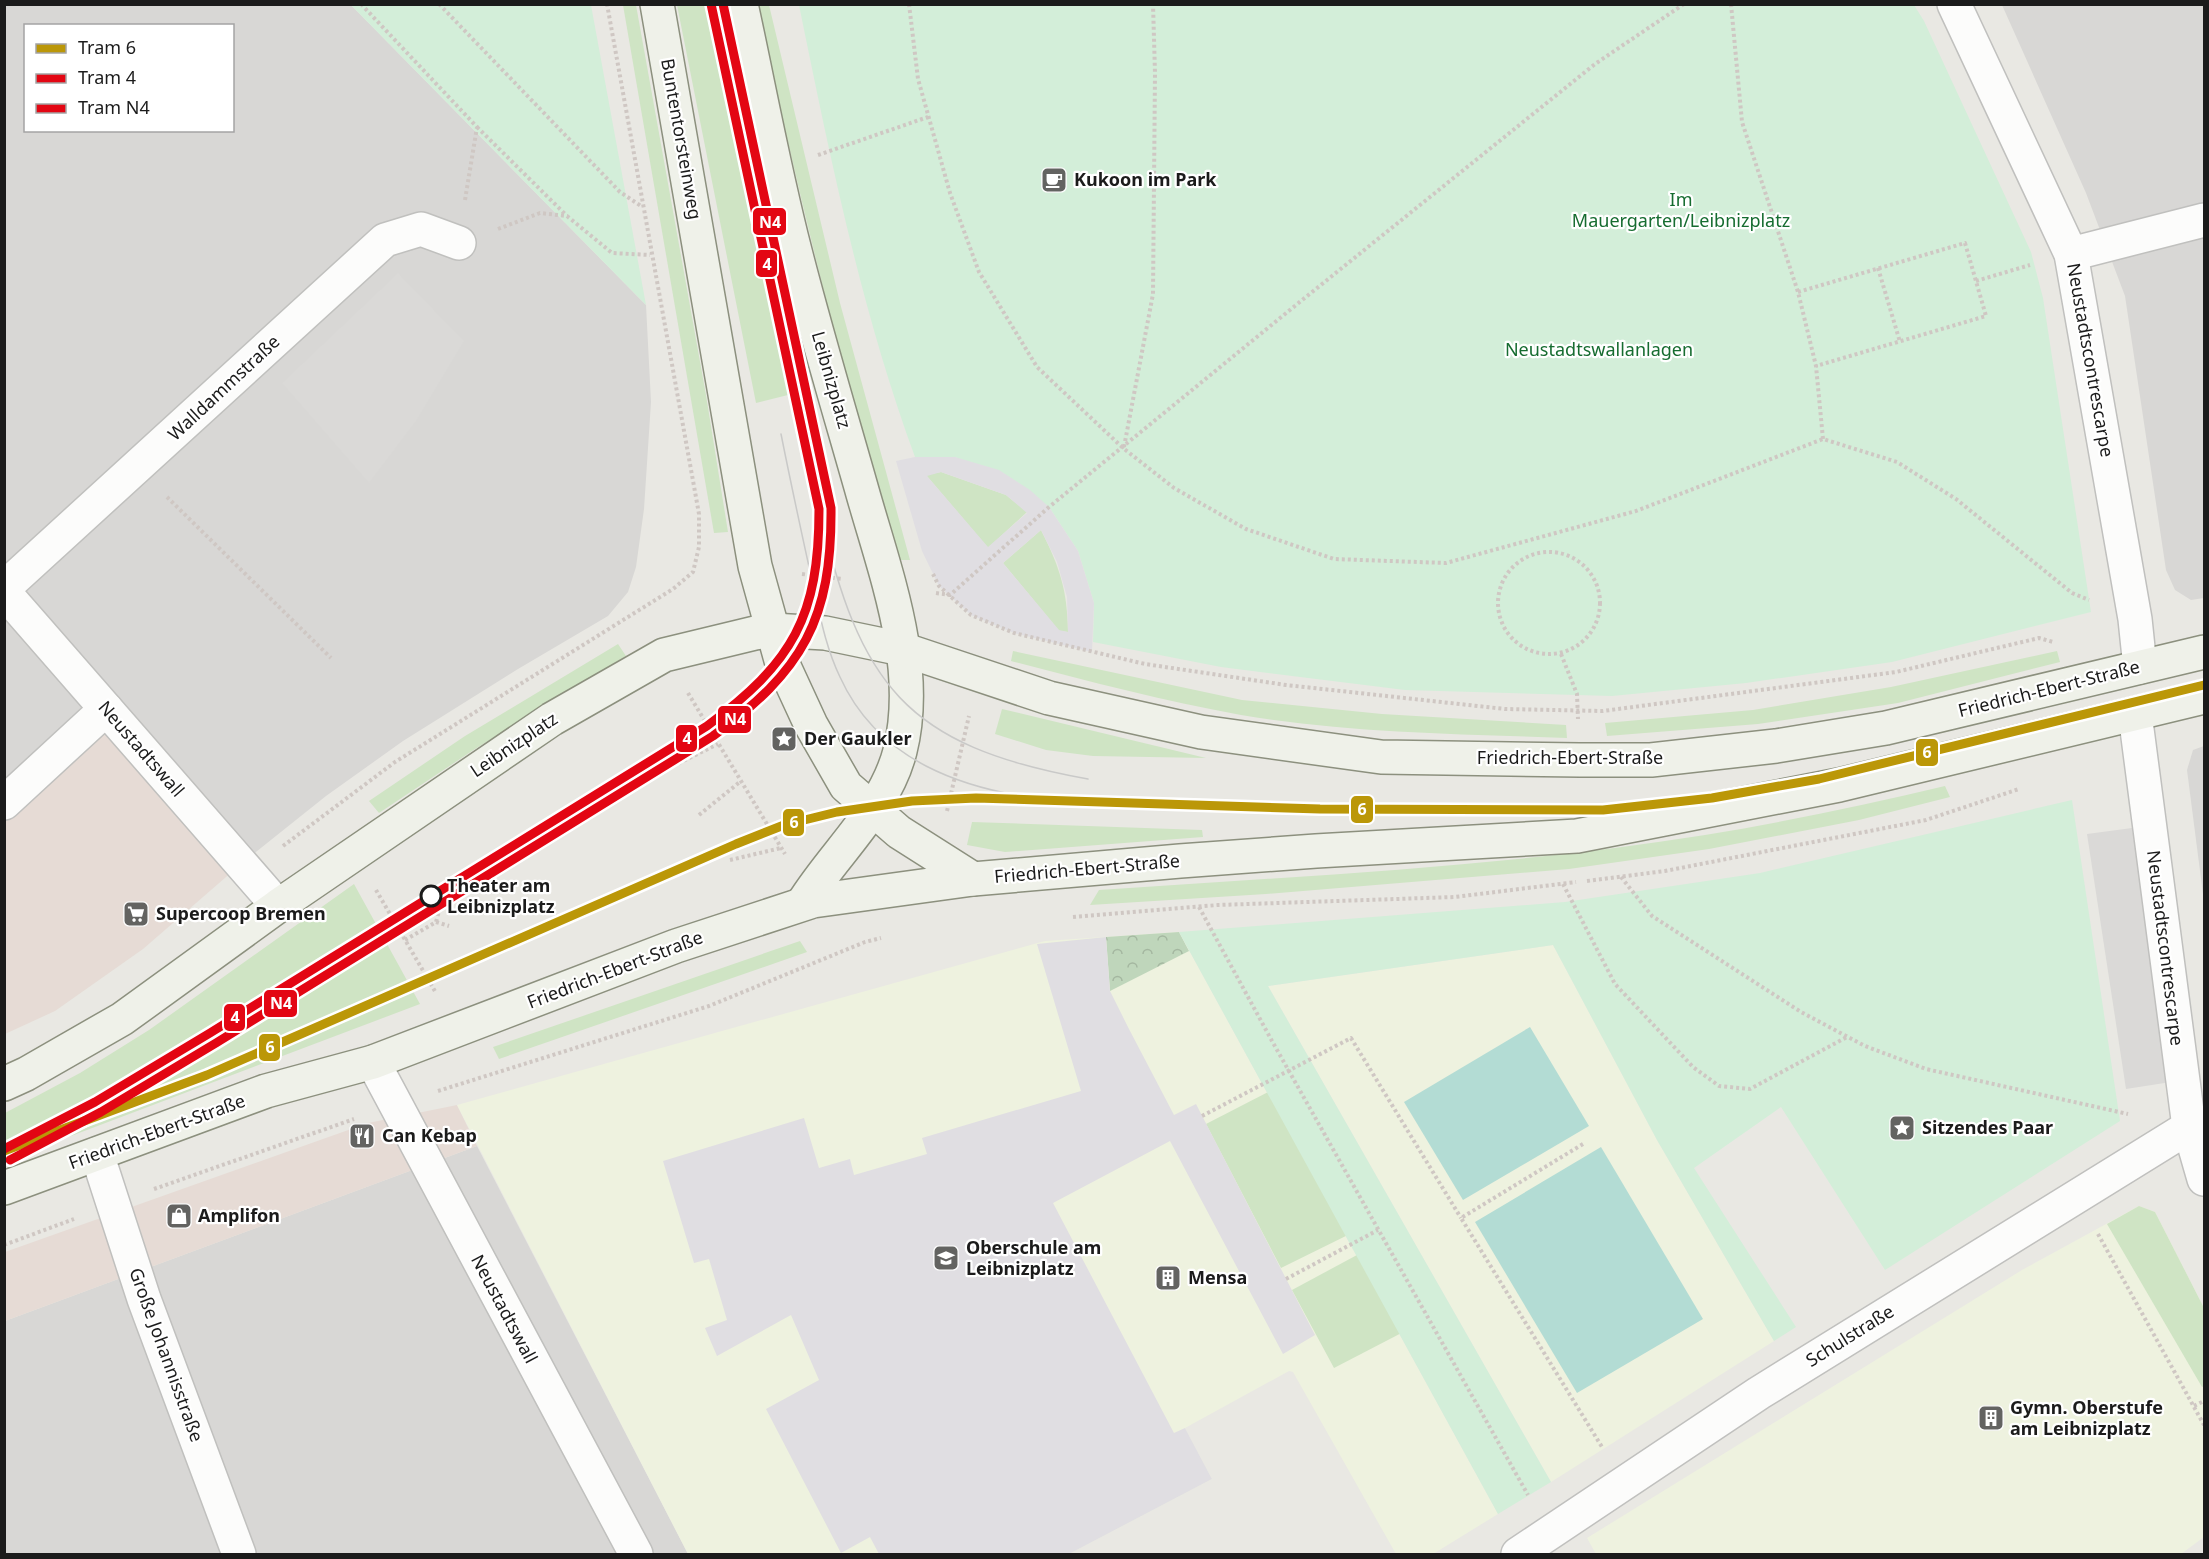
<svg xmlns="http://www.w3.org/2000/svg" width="2209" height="1559" font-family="'Noto Sans',sans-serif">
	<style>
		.residential { fill: #d8d7d5; fill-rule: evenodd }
		.commercial { fill: #e6dbd5 }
		.education { fill: #eef2df }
		.grass { fill: #cfe4c4 }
		.forest { fill: url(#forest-crowns) }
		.park { fill: #d3eed9 }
		.pitch { fill: #b3dcd4 }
		.parking { fill: #dad9d7 }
		.plaza { fill: #e0dee2; fill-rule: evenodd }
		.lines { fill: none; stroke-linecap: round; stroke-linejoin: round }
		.street-casing { stroke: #c0c0be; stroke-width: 36 }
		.secondary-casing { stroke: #8c907e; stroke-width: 36 }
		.path { stroke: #cfc7c3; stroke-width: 4; stroke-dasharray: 3 3; stroke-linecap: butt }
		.street { stroke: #fcfcfb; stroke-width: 33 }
		.secondary { stroke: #eff1e9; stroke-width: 33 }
		.tram { stroke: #c9c9c8; stroke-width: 1.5 }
		.tram-1-casing { stroke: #fff; stroke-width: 14 }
		.tram-2-casing { stroke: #fff; stroke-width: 14 }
		.tram-3-casing { stroke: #fff; stroke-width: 14 }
		.tram-1 { stroke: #bb9708; stroke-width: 9 }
		.tram-2 { stroke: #e30613; stroke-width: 9 }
		.tram-3 { stroke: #e30613; stroke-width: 9 }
		.stop-dot { fill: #fff; stroke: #1b1b1b; stroke-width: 3 }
		.labels { text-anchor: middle; stroke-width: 4.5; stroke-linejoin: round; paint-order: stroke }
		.street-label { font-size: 18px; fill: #1b1b1b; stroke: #fff }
		.poi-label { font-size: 18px; font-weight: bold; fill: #1b1b1b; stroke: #fff; text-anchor: start }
		.park-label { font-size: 18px; fill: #166c30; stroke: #fff }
		.stop-label { font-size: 18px; font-weight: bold; fill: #1b1b1b; stroke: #fff; text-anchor: start }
		.line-badge { stroke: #fff; stroke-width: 2 }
		.badge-label { font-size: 16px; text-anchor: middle; font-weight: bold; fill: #fff }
	</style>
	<defs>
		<pattern id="forest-crowns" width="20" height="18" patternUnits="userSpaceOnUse" patternTransform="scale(1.5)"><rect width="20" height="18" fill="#bfd6bb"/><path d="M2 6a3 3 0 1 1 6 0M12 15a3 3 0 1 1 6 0" fill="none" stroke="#a4b7a0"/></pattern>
	</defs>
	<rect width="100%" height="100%" fill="#e9e8e3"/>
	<g class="residential">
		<path d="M5,5H351L646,305L651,402L644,509L636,567L628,592L608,616L518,669L403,741L326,796L241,864L5,803ZM26,26H232V130H26Z"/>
		<polygon points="2002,5 2204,5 2204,598 2191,600 2175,590 2166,570 2125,296 2086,193"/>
		<polygon points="2204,746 2204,902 2187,770 2193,750"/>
		<polygon points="477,1146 688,1554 5,1554 5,1321"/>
	</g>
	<g class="commercial">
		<polygon points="106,709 241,864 143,949 55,1011 5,1034 5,803"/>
		<polygon points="457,1105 477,1146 5,1321 5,1252 368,1123"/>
	</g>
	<g class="education">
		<polygon points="1179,932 1498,1514 1433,1554 1396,1554 1293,1372 1289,1371 1185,1428 1212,1479 1069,1554 688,1554 457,1105 1045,941"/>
		<polygon points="1553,945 1657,1140 1774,1341 1551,1482 1268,986"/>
		<polygon points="2139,1206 2155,1212 2204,1308 2204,1537 2181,1554 1596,1554 1587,1538 2022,1270"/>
	</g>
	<g class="grass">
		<polygon points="623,5 636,5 706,395 728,532 714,533"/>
		<polygon points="677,5 724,5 773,230 812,389 756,403"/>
		<path d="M757,5H769L840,303L910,560H896C843,377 798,191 757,5Z"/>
		<polygon points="941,472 1006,495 1027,512 988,548 926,475"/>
		<path d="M1041,530C1060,568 1067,589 1068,632L1059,631L1003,563Z"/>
		<polygon points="618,644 626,656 475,749 379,813 369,801 465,736"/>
		<path d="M1013,651L1242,700L1382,714L1566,725L1567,738C1458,734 1348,733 1241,715C1164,701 1087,681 1011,661Z"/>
		<polygon points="2057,651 2060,662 1898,703 1758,724 1607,736 1605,723 1753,710 1891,687"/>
		<polygon points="1002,709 1206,758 1093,756 1046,750 995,734"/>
		<path d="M1945,786L1950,797L1859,820L1709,849L1569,869L1266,894L1090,905L1099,890C1301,876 1505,867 1705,835C1785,822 1865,805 1945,786Z"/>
		<polygon points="972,822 1202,830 1203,837 1005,852 967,845"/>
		<polygon points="354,884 420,1004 5,1161 5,1113 80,1073 149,1030"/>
		<polygon points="800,941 807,952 499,1059 493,1047"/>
		<polygon points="1280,1086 1358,1230 1281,1268 1206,1124"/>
		<polygon points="2139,1206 2155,1212 2204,1308 2204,1386 2202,1387 2107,1224"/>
		<polygon points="1370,1248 1413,1327 1334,1368 1292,1290"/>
	</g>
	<polygon class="forest" points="1179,932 1189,951 1110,991 1106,937"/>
	<g class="park">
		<polygon points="351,5 591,5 646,305"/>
		<path d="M799,5H1914L1924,21L2031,252L2043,298L2091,612L1892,662L1746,683L1612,696L1405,690L1221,667L1093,642L1094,603L1078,551L1049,507L955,457H915C861,310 830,157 799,5Z"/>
		<polygon points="2072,800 2120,1121 1885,1270 1781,1107 1694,1168 1796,1327 1774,1341 1657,1140 1553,945 1268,986 1551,1482 1498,1514 1179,932 1565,902 1760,873"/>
	</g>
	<g class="pitch">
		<polygon points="1530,1027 1589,1126 1463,1200 1404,1102"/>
		<polygon points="1601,1147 1703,1319 1577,1393 1475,1222"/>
	</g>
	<g class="parking">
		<polygon points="398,273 464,341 416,421 369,483 282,383"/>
		<polygon points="2132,828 2171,1082 2126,1089 2087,834"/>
	</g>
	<g class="plaza">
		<path d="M915,457H955L999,470L1030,490L1049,507L1078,551L1094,603L1092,652L1014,633L971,615L939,586L922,551L896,461ZM941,472L1006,495L1027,513L988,547L927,476ZM1041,530L1057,562L1067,597L1068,632L1059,630L1003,563Z"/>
		<polygon points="1106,937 1110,991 1129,1029 1174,1115 1196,1104 1315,1335 1283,1354 1170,1141 1053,1203 1174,1433 1185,1428 1212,1479 1069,1554 879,1554 870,1537 841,1553 766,1409 819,1380 791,1315 717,1356 705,1328 727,1320 709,1259 694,1263 663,1161 804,1118 819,1168 850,1159 854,1175 927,1154 922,1138 1081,1091 1037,944"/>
	</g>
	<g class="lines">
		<g class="street-casing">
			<g id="street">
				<polyline points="1954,4 2071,254 2135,619 2140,667"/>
				<polyline points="2071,254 2204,220"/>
				<polyline points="4,588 385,240 421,229 459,243"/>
				<polyline points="4,592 278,906"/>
				<polyline points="2135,714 2189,1127 2204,1179"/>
				<polyline points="4,803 106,709"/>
				<polyline points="373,1062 636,1554"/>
				<polyline points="97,1154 144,1299 239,1554"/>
				<polyline points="1518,1554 1759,1393 2189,1127 2204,1123"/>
			</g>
		</g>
		<g class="secondary-casing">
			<g id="secondary">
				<polyline points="657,4 755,566 781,660 811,725 846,786 899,832 973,879"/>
				<path d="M741,4C759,87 774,170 795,251C816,333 840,413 863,494C886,575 921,667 900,751C885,810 834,853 803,903"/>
				<polyline points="4,1084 26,1074 122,1019 278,906 552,719 664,655 755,633 772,630 825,633 902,649 1049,698 1201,732 1381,757 1580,760 1651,760 1776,746 1886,728 2204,652"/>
				<polyline points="4,1188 266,1091 373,1062 676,946 813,901 973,879 1180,861 1316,851 1577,836 1839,785 2204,697"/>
			</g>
		</g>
		<g class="path">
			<polyline points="361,4 477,127 465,200"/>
			<polyline points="439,4 620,192 641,206"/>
			<polyline points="909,4 918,79 950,193 979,272 1037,367 1123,448 1174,488 1246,529 1334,559 1446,563 1636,511 1823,439 1897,462 1956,499 2072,593 2089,600"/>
			<polyline points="1731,4 1742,122 1798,292 1816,366 1823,439"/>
			<polyline points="477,127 566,215"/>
			<polyline points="818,155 928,117"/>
			<polyline points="498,229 540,213 567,216 612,253 650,255"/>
			<polyline points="1878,268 1900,342"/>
			<polyline points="1976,281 2030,265"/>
			<polyline points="1798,292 1965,243 1986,316 1816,366"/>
			<polyline points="1124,447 1153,294 1155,73 1153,4"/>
			<polyline points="167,497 331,658"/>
			<circle cx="1549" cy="603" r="51"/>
			<polyline points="802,574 842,579"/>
			<polyline points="933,574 939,586 971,615 1014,633 1056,643 1145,664 1286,685 1505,709 1603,711 1896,672 2039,638 2053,642"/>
			<polyline points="936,593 950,595 1049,507 1296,305 1595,64 1684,4"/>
			<polyline points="1561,654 1577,694 1578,719"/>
			<polyline points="688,693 785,854"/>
			<polyline points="673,766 718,744"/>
			<polyline points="947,811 969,716"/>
			<polyline points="699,815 741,781"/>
			<polyline points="283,846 395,762 673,589 693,572 699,547 699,514 607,4"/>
			<polyline points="730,860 781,848"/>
			<polyline points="1621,877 1652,916 1801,1012 1865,1046 1926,1069 2128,1114"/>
			<polyline points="1587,881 1665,871 1926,820 2019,789"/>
			<polyline points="1563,884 1615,984 1693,1067 1719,1086 1750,1089 1847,1037"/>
			<polyline points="376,890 436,993"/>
			<polyline points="1199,907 1272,1041 1528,1495"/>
			<polyline points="1073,917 1218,905 1455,897 1576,882"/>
			<polyline points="436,922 449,926"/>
			<polyline points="405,940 436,922 439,911"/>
			<polyline points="438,1091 709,1006 865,942 881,938"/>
			<polyline points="1202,1116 1351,1038 1461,1218"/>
			<polyline points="1583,1144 1461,1218 1602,1447"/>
			<polyline points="154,1189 354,1119"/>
			<polyline points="2098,1234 2204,1425"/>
			<polyline points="4,1245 74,1219"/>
			<polyline points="1286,1279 1378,1230"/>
			<polyline points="2194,1406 2204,1401"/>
		</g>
		<use href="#street" class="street"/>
		<use href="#secondary" class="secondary"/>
		<g class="tram">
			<path d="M781,434C791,484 802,535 813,585C820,616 826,648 840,677C878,761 963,790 1049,800"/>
			<path d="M819,509C860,685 904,746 1088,779"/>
		</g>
		<g class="tram-1-casing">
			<polyline id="tram-1" points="4,1151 207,1075 736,844 784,825 837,812 912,801 976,798 1320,809 1603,810 1712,798 1819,779 2204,685"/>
		</g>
		<g class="tram-2-casing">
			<path id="tram-2" d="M4,1149L95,1102L210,1033L707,726C793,662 819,617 819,509L711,4"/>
		</g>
		<g class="tram-3-casing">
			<path id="tram-3" d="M10,1160L101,1112L216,1043L713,736C803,671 832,619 831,508L723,4"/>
		</g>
		<use href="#tram-1" class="tram-1"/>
		<use href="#tram-2" class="tram-2"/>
		<use href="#tram-3" class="tram-3"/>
	</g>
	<defs>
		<g id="cafe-square" transform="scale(1.35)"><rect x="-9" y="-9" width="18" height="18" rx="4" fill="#636361" stroke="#fff"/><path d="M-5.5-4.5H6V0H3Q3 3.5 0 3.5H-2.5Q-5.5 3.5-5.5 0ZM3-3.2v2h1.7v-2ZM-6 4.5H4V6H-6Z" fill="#fff"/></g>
		<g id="sight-square" transform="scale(1.35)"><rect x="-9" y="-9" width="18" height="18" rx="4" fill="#636361" stroke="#fff"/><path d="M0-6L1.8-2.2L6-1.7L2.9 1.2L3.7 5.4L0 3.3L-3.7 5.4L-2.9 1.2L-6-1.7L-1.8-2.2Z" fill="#fff"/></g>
		<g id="supermarket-square" transform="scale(1.35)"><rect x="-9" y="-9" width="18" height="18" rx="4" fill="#636361" stroke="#fff"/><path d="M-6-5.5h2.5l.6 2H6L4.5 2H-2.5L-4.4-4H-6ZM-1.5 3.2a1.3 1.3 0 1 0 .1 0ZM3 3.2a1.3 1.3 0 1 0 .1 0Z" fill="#fff"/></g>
		<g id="restaurant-square" transform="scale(1.35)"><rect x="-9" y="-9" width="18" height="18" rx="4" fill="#636361" stroke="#fff"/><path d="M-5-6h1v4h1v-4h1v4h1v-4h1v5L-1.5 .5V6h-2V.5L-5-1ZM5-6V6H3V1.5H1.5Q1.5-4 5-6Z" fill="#fff"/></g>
		<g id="shop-square" transform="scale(1.35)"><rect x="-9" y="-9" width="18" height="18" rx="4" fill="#636361" stroke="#fff"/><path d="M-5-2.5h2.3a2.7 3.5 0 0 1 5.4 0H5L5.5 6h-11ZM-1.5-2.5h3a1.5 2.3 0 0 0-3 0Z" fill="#fff"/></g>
		<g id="school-square" transform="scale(1.35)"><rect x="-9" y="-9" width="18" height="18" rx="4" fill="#636361" stroke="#fff"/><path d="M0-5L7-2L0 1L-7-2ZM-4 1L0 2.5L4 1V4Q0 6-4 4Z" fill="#fff"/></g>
		<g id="building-square" transform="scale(1.35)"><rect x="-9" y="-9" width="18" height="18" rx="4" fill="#636361" stroke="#fff"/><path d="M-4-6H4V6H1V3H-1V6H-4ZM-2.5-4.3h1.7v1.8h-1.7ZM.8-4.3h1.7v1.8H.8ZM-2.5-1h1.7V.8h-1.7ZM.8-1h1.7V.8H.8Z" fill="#fff"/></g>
	</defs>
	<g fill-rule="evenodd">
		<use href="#cafe-square" x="1054" y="180"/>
		<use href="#sight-square" x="784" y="739"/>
		<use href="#supermarket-square" x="136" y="914"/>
		<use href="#sight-square" x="1902" y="1128"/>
		<use href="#restaurant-square" x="362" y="1136"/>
		<use href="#shop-square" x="179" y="1216"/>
		<use href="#school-square" x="946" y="1258"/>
		<use href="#building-square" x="1168" y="1278"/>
		<use href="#building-square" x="1991" y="1418"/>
	</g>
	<circle class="stop-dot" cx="431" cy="896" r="10"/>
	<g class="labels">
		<g class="street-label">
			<text transform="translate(681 139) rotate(80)" y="6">Buntentorsteinweg</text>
			<text transform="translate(2090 360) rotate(80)" y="6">Neustadtscontrescarpe</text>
			<text transform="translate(831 380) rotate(74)" y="6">Leibnizplatz</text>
			<text transform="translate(224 388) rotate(-43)" y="6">Walldammstraße</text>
			<text transform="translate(2049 689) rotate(-14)" y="6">Friedrich-Ebert-Straße</text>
			<text transform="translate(514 745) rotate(-34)" y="6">Leibnizplatz</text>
			<text transform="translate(141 749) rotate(49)" y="6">Neustadtswall</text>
			<text x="1570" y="764">Friedrich-Ebert-Straße</text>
			<text transform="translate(1087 869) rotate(-5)" y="6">Friedrich-Ebert-Straße</text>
			<text transform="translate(2165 948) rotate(83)" y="6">Neustadtscontrescarpe</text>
			<text transform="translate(615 970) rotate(-21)" y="6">Friedrich-Ebert-Straße</text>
			<text transform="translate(157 1132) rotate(-20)" y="6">Friedrich-Ebert-Straße</text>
			<text transform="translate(504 1309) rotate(62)" y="6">Neustadtswall</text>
			<text transform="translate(1850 1336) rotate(-32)" y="6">Schulstraße</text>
			<text transform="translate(166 1355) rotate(70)" y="6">Große Johannisstraße</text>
		</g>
		<g class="poi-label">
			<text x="1074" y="186">Kukoon im Park</text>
			<text x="804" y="745">Der Gaukler</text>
			<text x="156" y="920">Supercoop Bremen</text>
			<text x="1922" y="1134">Sitzendes Paar</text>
			<text x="382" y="1142">Can Kebap</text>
			<text x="198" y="1222">Amplifon</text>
			<text x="966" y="1254">Oberschule am<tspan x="966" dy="21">Leibnizplatz</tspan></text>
			<text x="1188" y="1284">Mensa</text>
			<text x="2010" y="1414">Gymn. Oberstufe<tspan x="2010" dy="21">am Leibnizplatz</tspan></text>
		</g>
		<g class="park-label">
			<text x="1681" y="206">Im<tspan x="1681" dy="21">Mauergarten/Leibnizplatz</tspan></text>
			<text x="1599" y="356">Neustadtswallanlagen</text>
		</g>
		<g class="stop-label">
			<text x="447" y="892">Theater am<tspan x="447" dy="21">Leibnizplatz</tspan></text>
		</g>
	</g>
	<g class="line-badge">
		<rect x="752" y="207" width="35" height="29" rx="6" fill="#e30613"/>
		<rect x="755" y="249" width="23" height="29" rx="6" fill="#e30613"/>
		<rect x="717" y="705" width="35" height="29" rx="6" fill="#e30613"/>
		<rect x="675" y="724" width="23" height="29" rx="6" fill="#e30613"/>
		<rect x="1915" y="738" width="24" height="29" rx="6" fill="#bb9708"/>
		<rect x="1350" y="795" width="24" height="29" rx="6" fill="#bb9708"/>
		<rect x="782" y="808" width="23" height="29" rx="6" fill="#bb9708"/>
		<rect x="263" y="989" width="35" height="29" rx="6" fill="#e30613"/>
		<rect x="223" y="1003" width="23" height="29" rx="6" fill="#e30613"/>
		<rect x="258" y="1033" width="23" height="29" rx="6" fill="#bb9708"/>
	</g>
	<g class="badge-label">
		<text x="770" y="228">N4</text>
		<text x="767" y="270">4</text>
		<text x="735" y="725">N4</text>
		<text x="687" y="744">4</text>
		<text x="1927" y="758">6</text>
		<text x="1362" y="815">6</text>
		<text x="794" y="828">6</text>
		<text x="281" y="1009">N4</text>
		<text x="235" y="1023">4</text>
		<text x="270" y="1053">6</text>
	</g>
	<rect width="2209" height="1559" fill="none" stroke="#1b1b1b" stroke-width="12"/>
	<rect x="24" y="24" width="210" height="108" fill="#ffffff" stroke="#a4a4a4" stroke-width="1.5"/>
	<rect x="36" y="44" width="30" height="9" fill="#bb9708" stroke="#a4a4a4" stroke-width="1.5"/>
	<text x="78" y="54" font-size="18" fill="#1b1b1b">Tram 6</text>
	<rect x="36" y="74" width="30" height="9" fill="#e30613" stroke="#a4a4a4" stroke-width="1.5"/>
	<text x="78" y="84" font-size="18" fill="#1b1b1b">Tram 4</text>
	<rect x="36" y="104" width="30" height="9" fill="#e30613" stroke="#a4a4a4" stroke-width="1.5"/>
	<text x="78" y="114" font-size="18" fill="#1b1b1b">Tram N4</text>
</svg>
